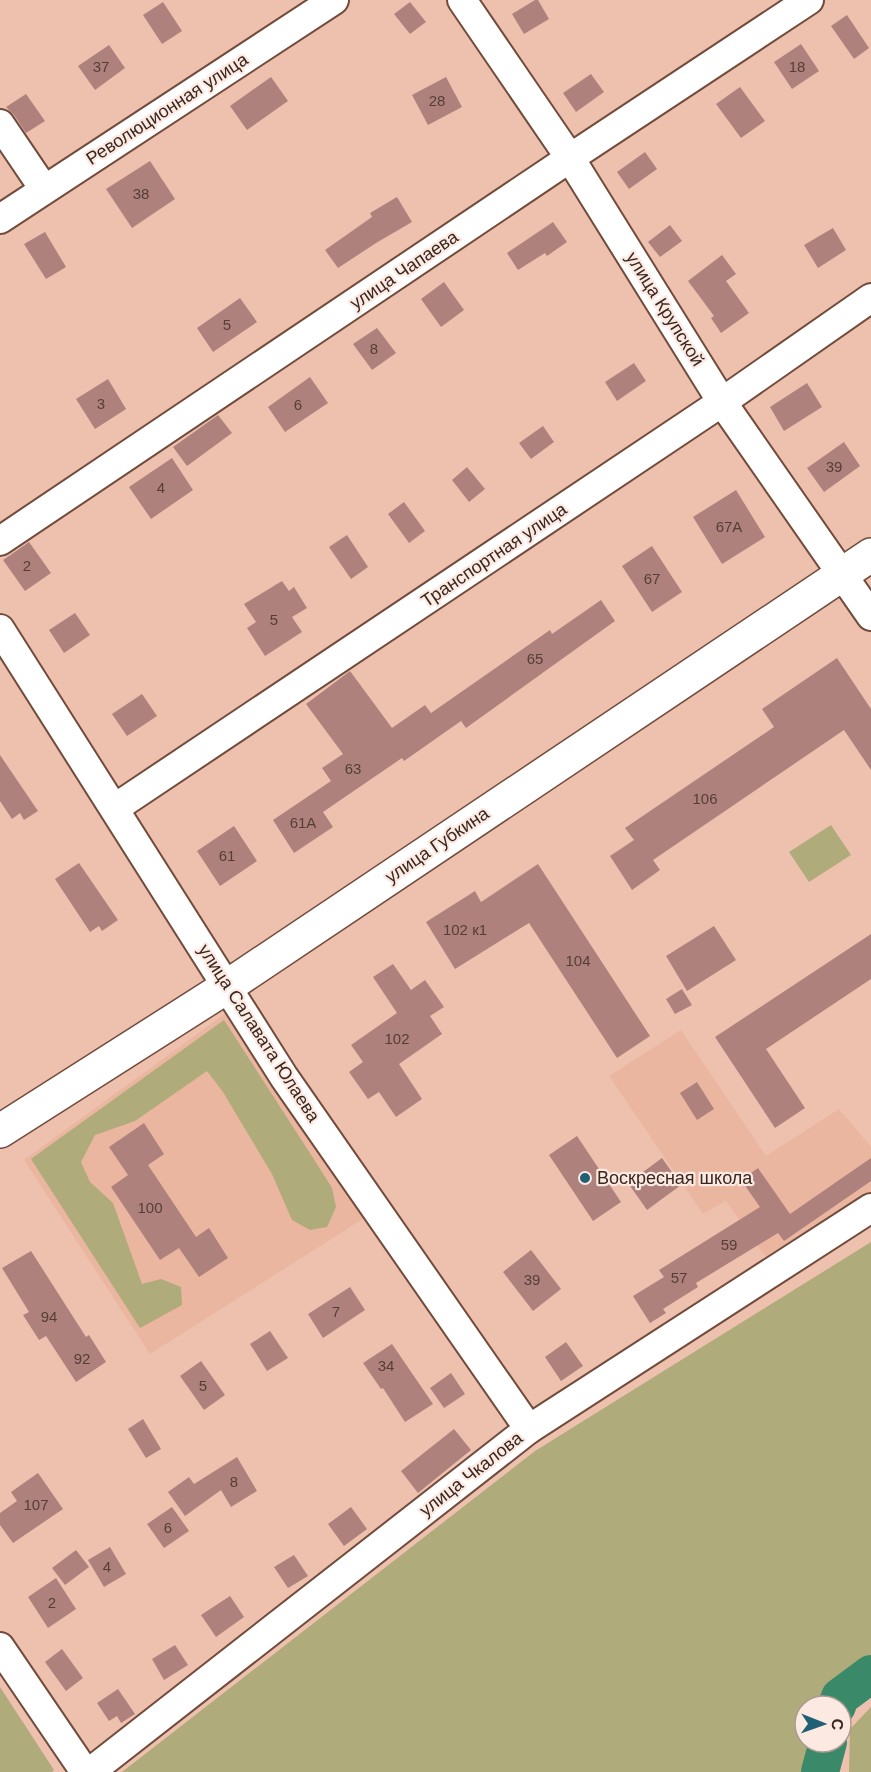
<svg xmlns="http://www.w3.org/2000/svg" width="871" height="1772" font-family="Arial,sans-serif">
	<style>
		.built { fill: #eab69f }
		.green { fill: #afab7a }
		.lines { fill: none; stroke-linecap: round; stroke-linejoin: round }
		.river { stroke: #3a8a6a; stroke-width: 38 }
		.building { fill: #af817d }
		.minor-casing { stroke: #714b3b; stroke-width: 32 }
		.major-casing { stroke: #714b3b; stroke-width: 36 }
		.minor { stroke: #fff; stroke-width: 28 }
		.major { stroke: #fff; stroke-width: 33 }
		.poi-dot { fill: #206075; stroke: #fce9e1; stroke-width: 2 }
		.labels { text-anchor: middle; stroke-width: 4.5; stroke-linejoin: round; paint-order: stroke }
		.number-label { font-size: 15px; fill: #563e37 }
		.street-label { font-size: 18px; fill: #382720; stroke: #fce9e1 }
		.poi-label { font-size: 18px; fill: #382720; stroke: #fce9e1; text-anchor: start }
	</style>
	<rect width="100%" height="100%" fill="#eec1ae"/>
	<g class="built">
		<polygon points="226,1013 366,1217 150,1354 24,1160"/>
		<polygon points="681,1030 766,1156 839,1109 871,1147 871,1191 768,1260 726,1201 703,1214 609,1076"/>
	</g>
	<g class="green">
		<polygon points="831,825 851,855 809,882 789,852"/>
		<polygon points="224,1020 317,1164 332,1188 336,1207 327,1227 310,1230 292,1220 272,1174 223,1092 207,1071 135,1121 95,1135 81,1162 90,1182 113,1203 142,1284 161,1279 181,1287 182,1305 140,1328 31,1159"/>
		<polygon points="871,1242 871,1660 856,1671 827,1706 805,1706 805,1742 816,1742 813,1769 810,1772 122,1772 535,1451"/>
		<polygon points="0,1687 54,1770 52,1772 0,1772"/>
		<polygon points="871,1707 871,1772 849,1772 850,1729"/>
	</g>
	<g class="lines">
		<g class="river">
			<polyline points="837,1706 840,1697 871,1674"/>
			<polyline points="820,1772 828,1742"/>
		</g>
	</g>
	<g class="building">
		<polygon points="535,0 538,0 549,19 524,34 512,14"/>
		<polygon points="163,2 182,31 162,44 143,15"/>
		<polygon points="410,2 426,22 410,34 394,14"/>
		<polygon points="847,15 869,48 854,59 831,26"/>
		<polygon points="801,44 819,71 792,89 774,62"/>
		<polygon points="109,45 125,68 95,90 78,66"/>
		<polygon points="591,74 604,92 576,112 563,93"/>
		<polygon points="271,77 288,101 247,130 230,106"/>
		<polygon points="446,77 462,107 428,125 412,95"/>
		<polygon points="740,87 765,121 741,138 716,104"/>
		<polygon points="26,94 45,121 26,133 14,115 6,107"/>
		<polygon points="645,152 657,169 629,189 617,172"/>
		<polygon points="150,161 175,199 132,228 106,189"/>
		<polygon points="397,197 412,222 376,243 338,268 325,250 372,217 370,213"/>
		<polygon points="553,222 567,242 547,256 545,253 518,270 507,253"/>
		<polygon points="670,225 682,241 660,257 648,242"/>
		<polygon points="833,228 846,250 818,268 804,245"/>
		<polygon points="45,232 66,267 46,279 24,244"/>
		<polygon points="722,255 736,274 726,281 749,313 721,333 711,318 714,316 688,281"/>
		<polygon points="444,282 464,310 441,327 421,299"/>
		<polygon points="240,298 257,322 213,352 197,328"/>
		<polygon points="377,328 396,353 372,370 353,344"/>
		<polygon points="634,363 646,381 617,401 605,382"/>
		<polygon points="310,377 328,403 285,432 268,407"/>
		<polygon points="108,379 126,409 95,429 76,399"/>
		<polygon points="807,383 822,407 784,431 770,407"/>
		<polygon points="218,415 232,433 187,466 173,447"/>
		<polygon points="543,426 554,442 531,459 519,443"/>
		<polygon points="844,442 860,466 824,492 807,468"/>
		<polygon points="172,458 193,490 151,519 129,487"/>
		<polygon points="467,467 485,489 469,502 452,480"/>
		<polygon points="736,490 765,537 722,564 693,517"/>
		<polygon points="404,502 425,531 409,543 388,514"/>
		<polygon points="347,535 368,567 351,579 329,547"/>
		<polygon points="29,542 51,573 25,591 3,560"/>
		<polygon points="652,546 682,592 652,612 622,566"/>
		<polygon points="282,581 289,591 294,587 307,608 292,617 302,632 265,656 247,628 256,622 244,604"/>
		<polygon points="601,600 615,621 466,728 461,721 404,761 402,758 323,812 333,827 294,853 273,820 331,781 322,768 343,754 306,704 350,671 392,728 425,705 431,713 550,630 552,634"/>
		<polygon points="75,613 90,635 64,653 49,630"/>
		<polygon points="837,658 871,709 871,770 844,730 653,860 660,870 632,890 610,856 634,840 625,828 774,727 762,709"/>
		<polygon points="142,694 157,716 127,736 112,714"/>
		<polygon points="0,755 38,811 24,820 20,813 12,819 0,801"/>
		<polygon points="234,826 257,861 220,886 197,851"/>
		<polygon points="79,863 118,920 102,931 99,926 90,932 55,879"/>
		<polygon points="538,864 650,1036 617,1058 529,923 455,969 426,922 475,891 481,902"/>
		<polygon points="714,926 736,960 687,991 666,956"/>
		<polygon points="871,934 871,979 766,1049 805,1108 775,1128 715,1037"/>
		<polygon points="393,964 411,990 425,980 444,1007 430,1016 442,1034 399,1064 422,1099 396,1117 379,1092 368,1099 349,1072 363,1062 351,1045 397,1013 373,977"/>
		<polygon points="682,989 692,1005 675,1014 666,999"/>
		<polygon points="697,1082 714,1109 697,1120 680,1093"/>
		<polygon points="144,1123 164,1154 148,1165 196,1237 209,1228 228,1258 199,1277 179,1248 160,1260 111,1187 128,1175 109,1147"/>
		<polygon points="577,1136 621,1202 593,1221 549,1155"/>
		<polygon points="662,1158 681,1185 647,1210 628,1183"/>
		<polygon points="871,1158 871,1181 784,1241 778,1233 696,1283 698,1287 663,1309 666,1313 650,1323 633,1296 664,1277 659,1270 760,1207 741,1180 758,1168 790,1214"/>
		<polygon points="531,1250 561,1289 533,1311 503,1272"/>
		<polygon points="31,1251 86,1337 89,1335 106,1362 76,1382 46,1336 39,1340 23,1315 29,1312 2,1268"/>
		<polygon points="350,1287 365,1310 323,1338 308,1314"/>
		<polygon points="270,1331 288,1358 267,1371 250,1344"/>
		<polygon points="566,1342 583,1366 561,1381 545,1357"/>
		<polygon points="392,1344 433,1404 405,1422 383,1388 381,1389 363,1363"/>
		<polygon points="201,1361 225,1395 204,1410 180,1376"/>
		<polygon points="451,1373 465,1394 444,1408 430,1388"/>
		<polygon points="143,1419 161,1449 146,1458 128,1429"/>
		<polygon points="454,1429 471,1450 418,1493 401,1471"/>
		<polygon points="237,1457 257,1491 231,1507 221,1490 185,1516 168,1492 189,1477 194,1484"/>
		<polygon points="38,1473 63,1509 13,1543 0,1525 0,1513 17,1501 11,1492"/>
		<polygon points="172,1507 189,1531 164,1548 147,1524"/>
		<polygon points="351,1507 367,1529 344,1546 328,1524"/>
		<polygon points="110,1547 126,1574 104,1587 88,1560"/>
		<polygon points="76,1550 89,1567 65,1585 52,1568"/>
		<polygon points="294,1555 308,1576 288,1588 274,1567"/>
		<polygon points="56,1578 76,1609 48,1628 28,1597"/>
		<polygon points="230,1596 244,1617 216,1637 201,1615"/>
		<polygon points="175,1645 188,1665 164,1680 152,1659"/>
		<polygon points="62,1649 83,1678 66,1691 45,1662"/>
		<polygon points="118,1689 135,1714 121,1723 117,1716 109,1721 97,1703"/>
	</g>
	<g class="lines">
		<g class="minor-casing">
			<g id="minor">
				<polyline points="462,0 570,158 722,402 871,616"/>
				<polyline points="0,124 44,189"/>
				<polyline points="0,219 334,0"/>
				<polyline points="0,541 570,158 809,0"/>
				<polyline points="0,629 284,1077 529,1429"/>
				<polyline points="115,808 722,402 871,298"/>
				<polyline points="0,1647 85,1772"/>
				<polyline points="95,1772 99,1765 529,1429 871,1208"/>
			</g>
		</g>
		<g class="major-casing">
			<polyline id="major" points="0,1131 228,986 871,555"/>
		</g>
		<use href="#minor" class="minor"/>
		<use href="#major" class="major"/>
	</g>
	<circle class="poi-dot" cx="585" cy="1178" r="6"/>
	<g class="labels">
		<g class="number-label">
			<text x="101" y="72">37</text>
			<text x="797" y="72">18</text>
			<text x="437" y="106">28</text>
			<text x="141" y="199">38</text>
			<text x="227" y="330">5</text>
			<text x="374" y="354">8</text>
			<text x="101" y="409">3</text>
			<text x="298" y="410">6</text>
			<text x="834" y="472">39</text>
			<text x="161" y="493">4</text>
			<text x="729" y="532">67А</text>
			<text x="27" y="571">2</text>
			<text x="652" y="584">67</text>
			<text x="274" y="625">5</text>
			<text x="535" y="664">65</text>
			<text x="353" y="774">63</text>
			<text x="705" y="804">106</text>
			<text x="303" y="828">61А</text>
			<text x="227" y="861">61</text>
			<text x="465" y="935">102 к1</text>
			<text x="578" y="966">104</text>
			<text x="397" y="1044">102</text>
			<text x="150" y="1213">100</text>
			<text x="729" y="1250">59</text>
			<text x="679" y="1283">57</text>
			<text x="532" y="1285">39</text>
			<text x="336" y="1317">7</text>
			<text x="49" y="1322">94</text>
			<text x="82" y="1364">92</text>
			<text x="386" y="1371">34</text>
			<text x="203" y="1391">5</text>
			<text x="234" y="1487">8</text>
			<text x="36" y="1510">107</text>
			<text x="168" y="1533">6</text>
			<text x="107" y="1572">4</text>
			<text x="52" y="1608">2</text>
		</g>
		<g class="street-label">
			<text transform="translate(167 109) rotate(-33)" y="6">Революционная улица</text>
			<text transform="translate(404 270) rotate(-34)" y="6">улица Чапаева</text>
			<text transform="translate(665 309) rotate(58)" y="6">улица Крупской</text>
			<text transform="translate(494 555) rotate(-34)" y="6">Транспортная улица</text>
			<text transform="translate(437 845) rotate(-34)" y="6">улица Губкина</text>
			<text transform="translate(259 1033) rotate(57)" y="6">улица Салавата Юлаева</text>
			<text transform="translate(471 1474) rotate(-38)" y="6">улица Чкалова</text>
		</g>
		<g class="poi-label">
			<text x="597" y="1184">Воскресная школа</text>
		</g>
	</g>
	<g transform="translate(823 1724) rotate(91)"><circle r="28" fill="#fce9e1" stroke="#ae9b94" stroke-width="1.5"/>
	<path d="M0-4.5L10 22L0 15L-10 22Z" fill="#206075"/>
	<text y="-9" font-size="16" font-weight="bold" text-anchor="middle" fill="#382720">С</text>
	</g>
</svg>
